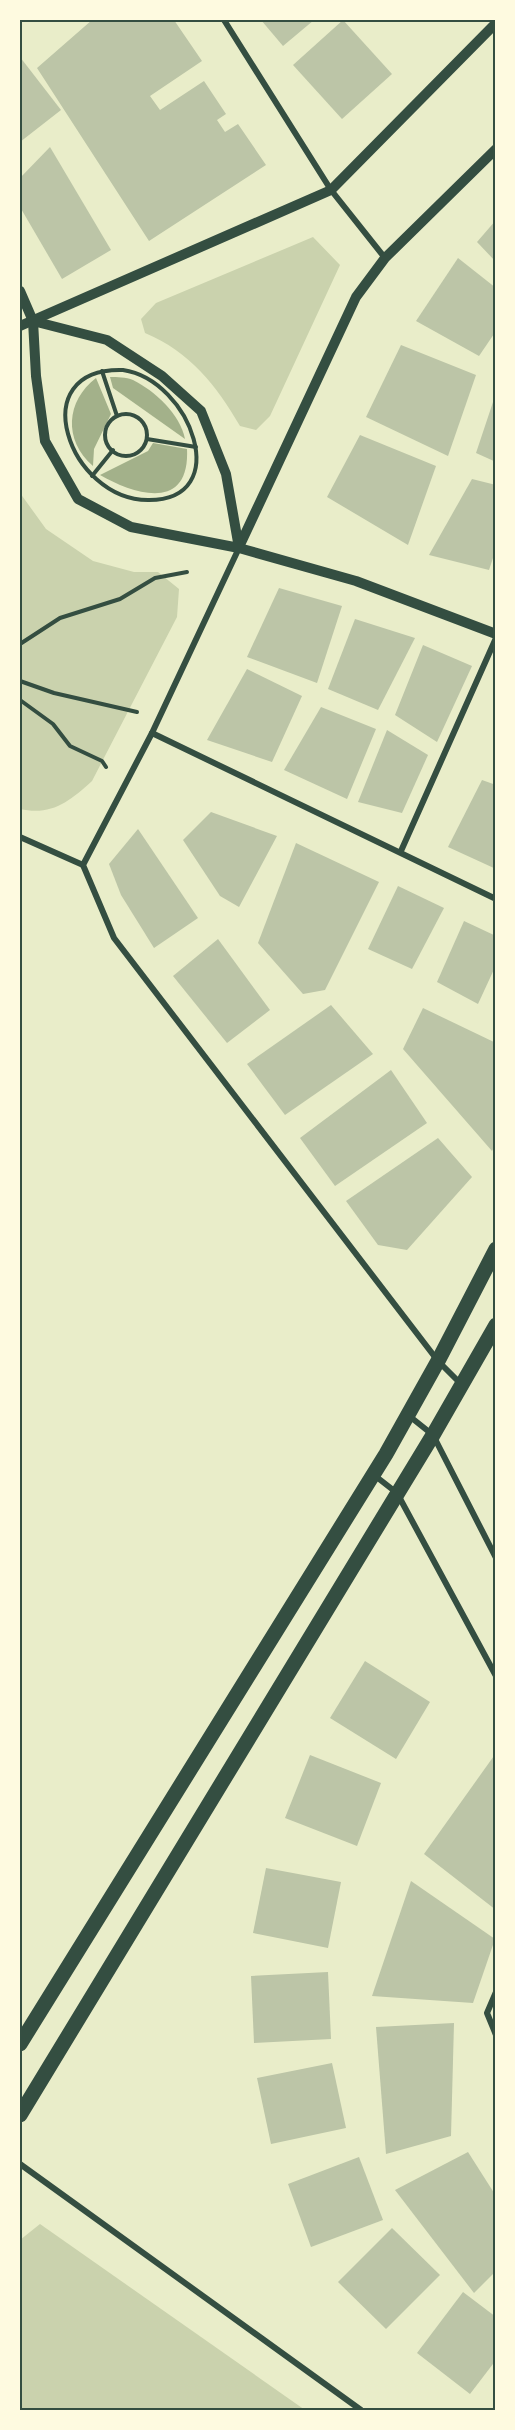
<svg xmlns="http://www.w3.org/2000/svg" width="515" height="2430" font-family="Overpass,sans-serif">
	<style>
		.green { fill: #cad2ad }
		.water { fill: #a3b18a }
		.building { fill: #bcc5a7 }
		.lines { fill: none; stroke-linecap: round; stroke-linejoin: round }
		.path { stroke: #344e41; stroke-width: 4 }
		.minor { stroke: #344e41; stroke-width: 6 }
		.tertiary { stroke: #344e41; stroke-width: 10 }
		.primary { stroke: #344e41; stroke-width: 15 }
		.neatline { fill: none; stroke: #344e41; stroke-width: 2 }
	</style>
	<rect width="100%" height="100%" fill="#e9edc9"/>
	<g class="green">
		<path d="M313,237L340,265L270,416L256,430L240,426C216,385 190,352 145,333L141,319L156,303Z"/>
		<path d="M20,493L46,529L93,561L134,572H158L179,589L177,617L92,781C69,802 51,816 20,809Z"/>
		<polygon points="40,2224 305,2410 25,2410 20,2407 20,2240"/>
	</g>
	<g class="water">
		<path d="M110,377C117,377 126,377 133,380C155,391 180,414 185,439L113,388Z"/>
		<path d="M96,378L111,414L94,449L93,466C63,440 66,401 96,378Z"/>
		<path d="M153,443L187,449C190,512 135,495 100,475L148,451Z"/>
	</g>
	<g class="building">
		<polygon points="92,20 174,20 202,61 150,96 160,110 204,81 226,114 217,120 225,132 238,124 266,165 149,241 37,68"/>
		<polygon points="261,20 314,20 283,46"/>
		<polygon points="343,20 392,74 342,119 293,65"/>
		<polygon points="20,57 61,110 20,142"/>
		<polygon points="50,147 111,250 62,279 20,207 20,178"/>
		<polygon points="496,220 496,262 477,242"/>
		<polygon points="458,258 496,288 496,331 479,356 416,321"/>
		<polygon points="401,345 476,375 448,456 366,417"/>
		<polygon points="496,393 496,462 476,453"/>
		<polygon points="360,435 436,466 408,545 327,497"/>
		<polygon points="472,479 496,485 496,549 489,570 429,555"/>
		<polygon points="279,588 342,606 317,683 247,657"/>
		<polygon points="355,619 415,638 378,710 328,689"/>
		<polygon points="423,645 472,666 437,742 395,715"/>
		<polygon points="247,669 302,696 272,762 207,740"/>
		<polygon points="321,707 376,729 347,799 284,770"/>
		<polygon points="387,730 428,755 402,813 358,802"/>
		<polygon points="482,780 496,785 496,869 448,847"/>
		<polygon points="211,812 277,836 239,907 220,896 183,840"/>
		<polygon points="138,829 198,918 154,948 121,895 109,864"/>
		<polygon points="296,843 379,882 325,990 303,994 258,943"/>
		<polygon points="398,886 444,908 412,969 368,949"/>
		<polygon points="464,921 496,936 496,965 478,1004 437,982"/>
		<polygon points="218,939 270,1010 227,1043 173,976"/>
		<polygon points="331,1005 373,1054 285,1115 247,1064"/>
		<polygon points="423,1008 496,1043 496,1144 492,1151 403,1049"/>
		<polygon points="391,1070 427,1123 335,1186 300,1138"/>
		<polygon points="438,1138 472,1177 407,1250 378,1245 346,1201"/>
		<polygon points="365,1661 430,1702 396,1759 330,1718"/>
		<polygon points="496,1753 496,1910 424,1854"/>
		<polygon points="310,1755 381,1783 357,1846 285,1818"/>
		<polygon points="266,1868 341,1882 328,1948 253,1933"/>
		<polygon points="411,1881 495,1939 473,2003 372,1996"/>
		<polygon points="328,1972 331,2039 254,2043 251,1976"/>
		<polygon points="454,2023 451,2136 386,2154 376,2027"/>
		<polygon points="332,2063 346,2128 271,2144 257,2078"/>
		<polygon points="468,2152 496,2196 496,2271 474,2293 395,2190"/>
		<polygon points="359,2157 383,2220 311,2247 288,2184"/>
		<polygon points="392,2228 440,2275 386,2329 338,2282"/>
		<polygon points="463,2292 496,2317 496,2360 470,2394 417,2353"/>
	</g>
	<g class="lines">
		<g class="path">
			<path d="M123,370C191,380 235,501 148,500C69,500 22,367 123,370Z"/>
			<polyline points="102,371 117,416"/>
			<circle cx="126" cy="435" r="21"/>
			<polyline points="147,439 196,447"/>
			<polyline points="92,476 113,450"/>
			<polyline points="20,644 60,618 120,599 155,578 187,572"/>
			<polyline points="20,681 54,693 137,712"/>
			<polyline points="20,700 53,724 70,746 102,761 106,767"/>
		</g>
		<g class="minor">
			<polyline points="224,20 331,190 385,258"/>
			<polyline points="239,548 152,733 83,865 114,938 438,1361 461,1384"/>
			<polyline points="152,733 496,899"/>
			<polyline points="20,837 83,865"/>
			<polyline points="401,851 496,638"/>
			<polyline points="408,1415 433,1435 496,1558"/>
			<polyline points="374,1475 397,1493 496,1676"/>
			<polyline points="496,1992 487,2013 496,2035"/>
			<polyline points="20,2164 361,2410"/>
		</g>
		<g class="tertiary">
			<polyline points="20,291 33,321"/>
			<polyline points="20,326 331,190 496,23"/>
			<polyline points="239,547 356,297 385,258 496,149"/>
			<polyline points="239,548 226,474 201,411 162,376 107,340 33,321 36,376 45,441 78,499 131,527 239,548 356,581 496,634"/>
		</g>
		<g class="primary">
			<polyline points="20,2044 386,1454 438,1361 496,1249"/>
			<polyline points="20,2115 433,1435 496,1325"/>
		</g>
	</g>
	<rect width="515" height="2430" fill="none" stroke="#fefae0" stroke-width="42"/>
	<rect x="21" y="21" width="473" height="2388" class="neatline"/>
</svg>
